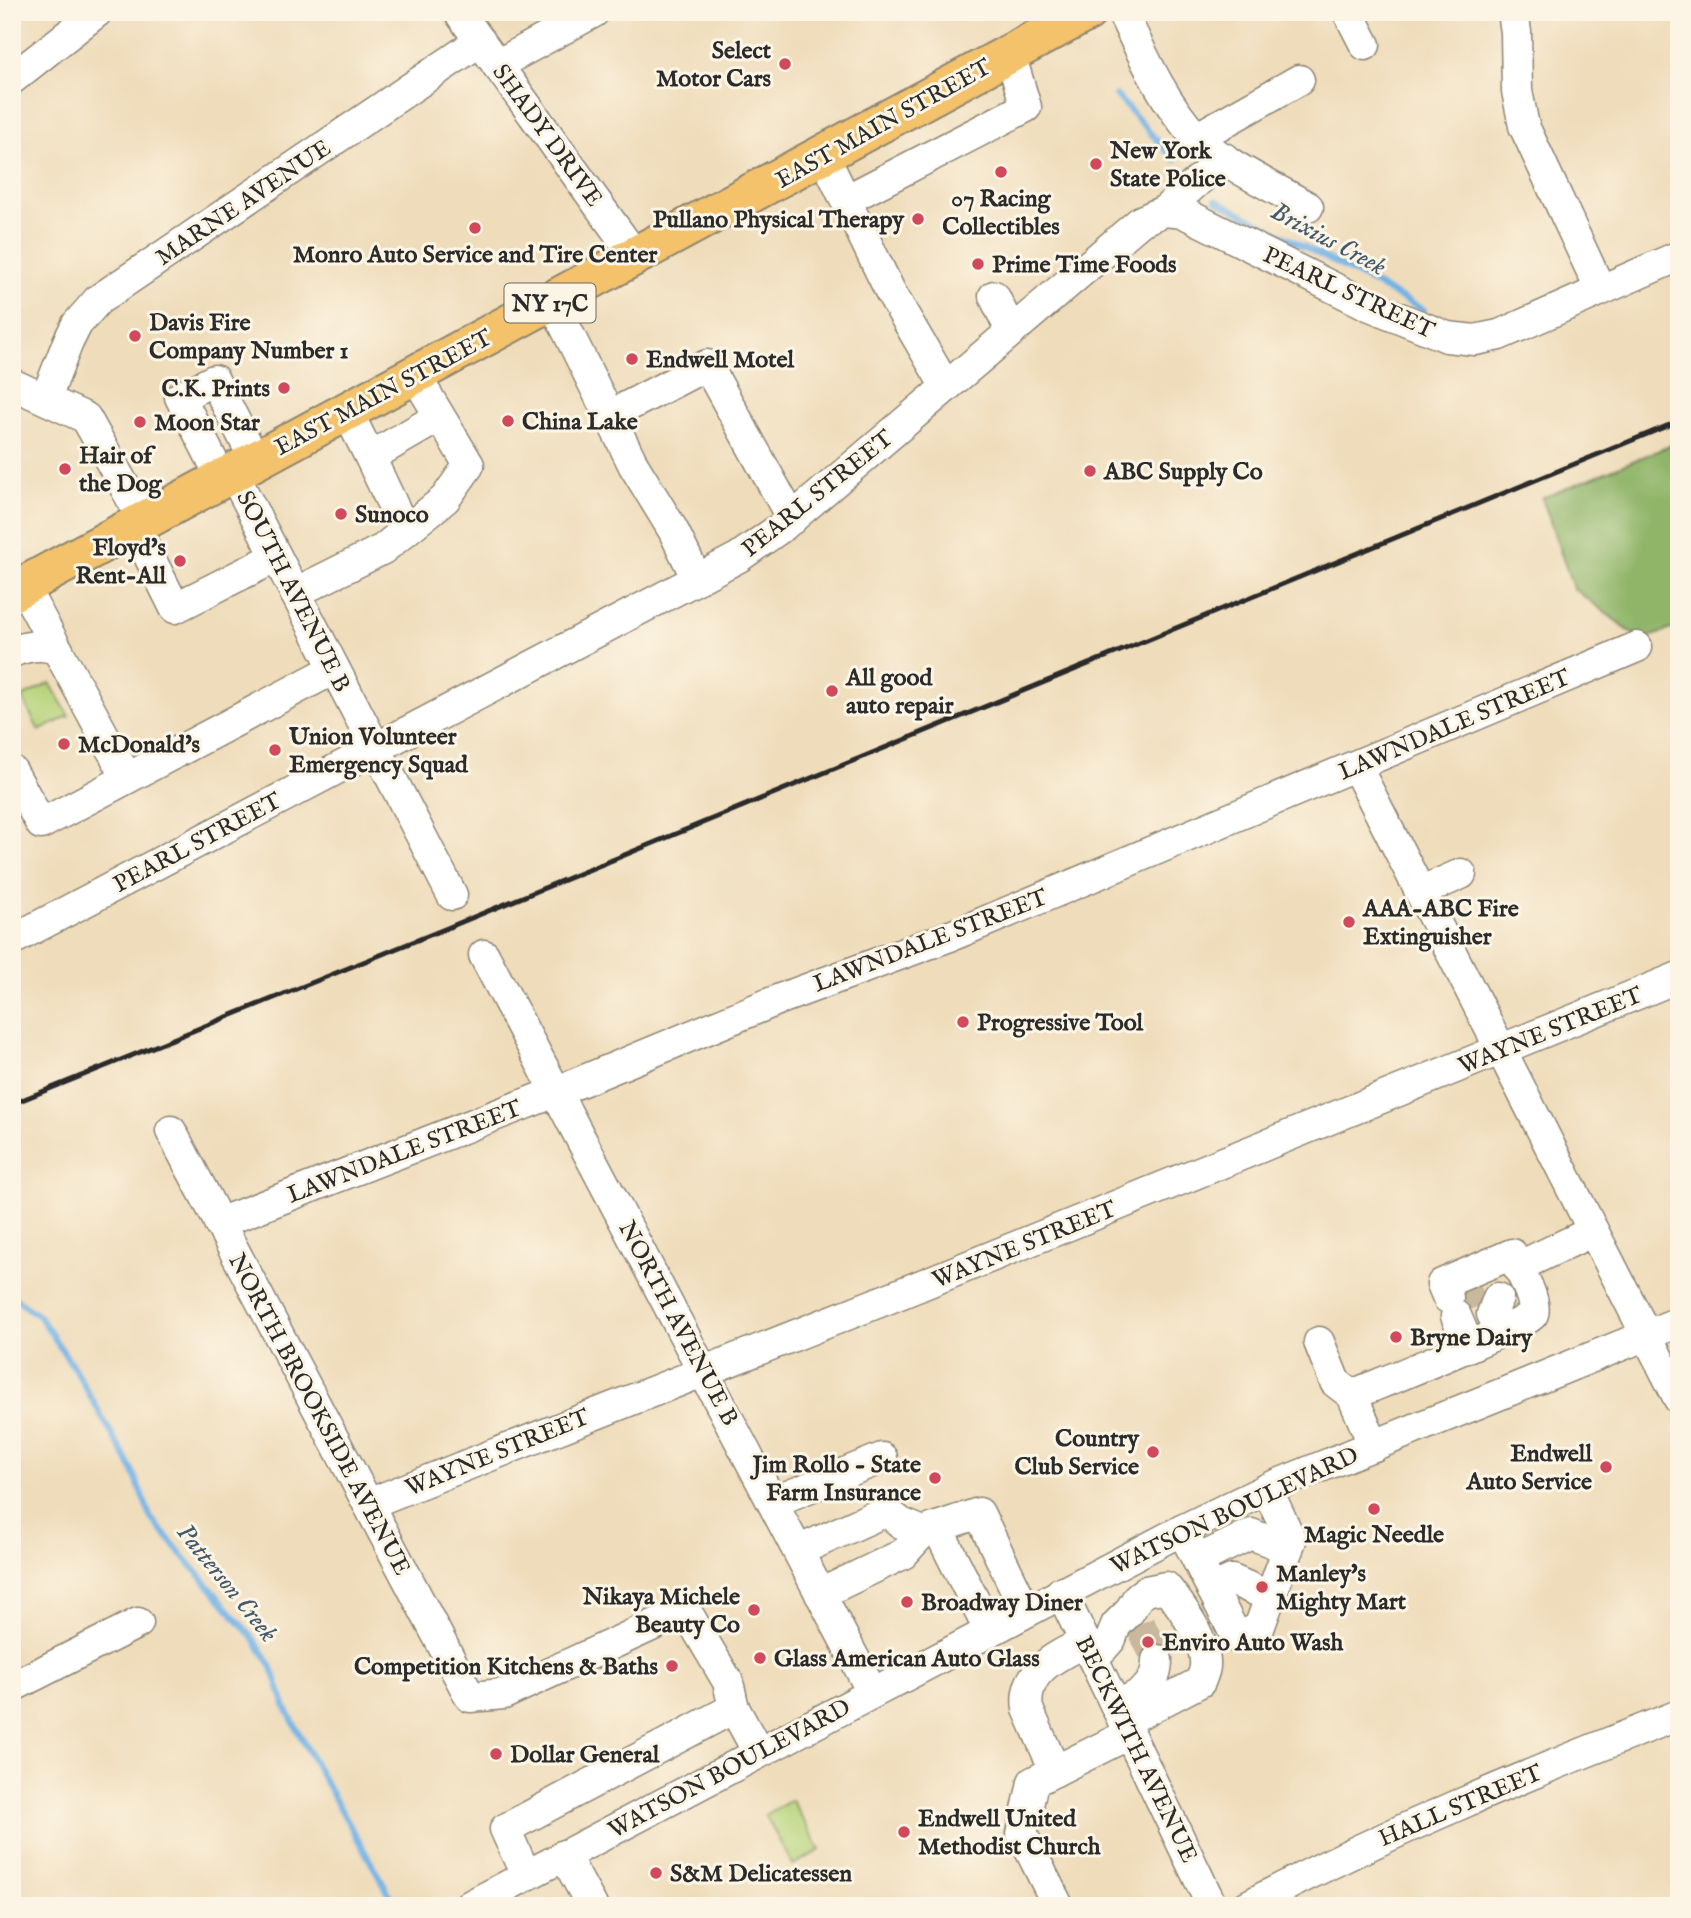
<svg xmlns="http://www.w3.org/2000/svg" width="1691" height="1918" font-family="'IM FELL English',serif">
	<style>
		.green { fill: #b5d379; stroke: #707f52; stroke-width: 2 }
		.forest { fill: #90b569; stroke: #5e704a; stroke-width: 2 }
		.lines { fill: none; stroke-linecap: round; stroke-linejoin: round }
		.stream { stroke: #71b2e6; stroke-width: 6 }
		.minor-tunnel { stroke: #c8b99d; stroke-width: 30; stroke-dasharray: 30 15; stroke-linecap: butt }
		.minor-casing { stroke: #8d8472; stroke-width: 33 }
		.major-casing { stroke: #8d8472; stroke-width: 42 }
		.minor { stroke: #fff; stroke-width: 30 }
		.major { stroke: #f3c26a; stroke-width: 38 }
		.rail { stroke: #2b2b2b; stroke-width: 5 }
		.poi-dot { fill: #d1495b; stroke: #fcf5e5; stroke-width: 2.5 }
		.labels { text-anchor: middle; stroke-width: 6; stroke-linejoin: round; paint-order: stroke }
		.shield { fill: #fcf5e5; stroke: #6a6863; stroke-width: 2 }
		.shield-label { font-size: 23px; font-weight: bold; fill: #2b2b2b }
		.poi-label { font-size: 24px; font-weight: bold; fill: #2b2b2b; stroke: #fcf5e5; text-anchor: start }
		.street-label { font-size: 24px; fill: #2b2b2b; stroke: #fcf5e5 }
		.water-label { font-size: 26px; font-style: italic; fill: #445a6c; stroke: #fcf5e5 }
	</style>
	<rect width="100%" height="100%" fill="#fcf5e5"/>
	<filter id="ink" filterUnits="userSpaceOnUse"><feTurbulence type="fractalNoise" baseFrequency=".0143" numOctaves="2"/><feDisplacementMap in="SourceGraphic" scale="14" xChannelSelector="R" yChannelSelector="G"/><feConvolveMatrix kernelMatrix="1 2 1 2 8 2 1 2 1" color-interpolation-filters="sRGB"/></filter>
	<filter id="wash" filterUnits="userSpaceOnUse"><feTurbulence type="fractalNoise" baseFrequency=".00686" numOctaves="4" result="noise"/><feDisplacementMap in="SourceGraphic" scale="28" xChannelSelector="R" yChannelSelector="G"/><feGaussianBlur stdDeviation="1.57" result="paint"/><feColorMatrix in="noise" values="0 0 0 0 0 0 0 0 0 0 0 0 0 0 0 0 0 1.4 0 .05"/><feComposite in="paint" operator="in"/></filter>
	<g filter="url(#wash)">
		<rect width="100%" height="100%" fill="#efdcba"/>
		<g class="green">
			<polygon points="50,683 69,716 39,731 22,697"/>
			<polygon points="792,1800 820,1850 793,1865 765,1815"/>
		</g>
		<polygon class="forest" points="1679,442 1679,626 1641,640 1573,588 1542,498"/>
		<g class="lines">
			<g class="stream">
				<polyline points="1116,95 1175,160"/>
				<polyline points="1216,200 1424,310"/>
				<polyline points="12,1296 40,1317 74,1368 132,1469 151,1518 253,1638 271,1665 286,1708 321,1775 396,1906"/>
			</g>
		</g>
	</g>
	<g filter="url(#ink)">
		<g class="lines">
			<g class="minor-tunnel">
				<polyline points="1466,1290 1474,1308"/>
				<polyline points="1140,1624 1157,1660"/>
			</g>
			<g class="minor-casing">
				<g id="minor">
					<polyline points="459,12 636,257"/>
					<path d="M1122,12C1143,55 1162,100 1195,136C1218,161 1277,189 1308,207"/>
					<polyline points="1348,12 1365,45"/>
					<polyline points="1513,12 1516,32 1517,91 1524,126 1600,289"/>
					<polyline points="497,65 594,12"/>
					<polyline points="12,79 97,12"/>
					<polyline points="1196,138 1299,80"/>
					<polyline points="824,156 890,291 946,387"/>
					<polyline points="846,200 1026,107 1010,54"/>
					<polyline points="1164,211 1224,158"/>
					<polyline points="994,296 1011,331"/>
					<polyline points="553,302 634,466 673,530 697,579"/>
					<polyline points="12,384 86,418 144,521"/>
					<polyline points="46,398 68,342 77,324 98,300 480,41"/>
					<polyline points="347,411 370,457"/>
					<polyline points="609,416 707,365 792,519"/>
					<polyline points="233,473 452,895"/>
					<polyline points="222,479 180,397 214,380 255,460"/>
					<polyline points="134,526 175,608 276,557"/>
					<polyline points="405,531 370,457 439,417"/>
					<polyline points="23,586 127,778"/>
					<polyline points="295,593 383,549 445,499 469,465 415,375"/>
					<path d="M12,652C27,646 43,643 58,650"/>
					<polyline points="1356,766 1679,1399"/>
					<polyline points="12,771 41,824 334,669"/>
					<polyline points="1420,892 1461,874"/>
					<polyline points="12,940 739,557 783,526 1141,221 1164,211 1184,213 1368,305 1447,337 1475,340 1499,335 1679,256"/>
					<polyline points="484,955 872,1692"/>
					<polyline points="171,1131 470,1697 504,1694 673,1616 688,1614 728,1682 734,1708"/>
					<polyline points="219,1223 558,1091 780,999 958,933 1637,647"/>
					<polyline points="1518,1267 1593,1231"/>
					<polyline points="1498,1298 1492,1314 1501,1332"/>
					<polyline points="1456,1316 1469,1346"/>
					<polyline points="1319,1342 1335,1382 1352,1395 1374,1446"/>
					<path d="M1352,1395C1373,1386 1529,1324 1533,1314C1538,1302 1518,1267 1512,1254L1442,1284L1448,1298"/>
					<polyline points="773,1502 882,1458"/>
					<polyline points="368,1504 887,1299 1679,977"/>
					<polyline points="937,1527 989,1630"/>
					<polyline points="1182,1530 1237,1638 1259,1628 1291,1540 1267,1489"/>
					<polyline points="798,1551 886,1511 901,1523 923,1532 979,1513 1026,1611"/>
					<polyline points="1198,1560 1251,1534 1288,1549"/>
					<polyline points="1212,1589 1232,1580 1271,1597"/>
					<polyline points="1061,1592 1212,1906"/>
					<polyline points="820,1594 903,1554 923,1532"/>
					<path d="M1092,1656L1103,1648L1111,1639L1116,1625L1129,1612L1138,1597L1146,1591L1166,1587C1181,1605 1207,1642 1205,1666C1205,1671 1202,1677 1200,1682L1124,1722"/>
					<polyline points="12,1687 138,1623"/>
					<path d="M1116,1706C1139,1695 1157,1688 1157,1660"/>
					<path d="M1055,1771L1028,1709C1022,1671 1057,1656 1085,1642"/>
					<polyline points="564,1855 592,1906"/>
					<polyline points="526,1875 505,1829 734,1708 758,1752"/>
					<polyline points="469,1906 1182,1530 1271,1487 1679,1322"/>
					<polyline points="1058,1906 1022,1834 1033,1782 1129,1734"/>
					<path d="M1247,1906C1388,1831 1531,1773 1679,1715"/>
				</g>
			</g>
			<g class="major-casing">
				<polyline id="major" points="12,592 1087,12"/>
			</g>
			<use href="#minor" class="minor"/>
			<use href="#major" class="major"/>
			<polyline class="rail" points="12,1104 447,928 1679,421"/>
		</g>
	</g>
	<g class="poi-dot">
		<circle cx="785" cy="64" r="7"/>
		<circle cx="1096" cy="164" r="7"/>
		<circle cx="1001" cy="172" r="7"/>
		<circle cx="918" cy="219" r="7"/>
		<circle cx="475" cy="228" r="7"/>
		<circle cx="978" cy="264" r="7"/>
		<circle cx="135" cy="336" r="7"/>
		<circle cx="632" cy="359" r="7"/>
		<circle cx="284" cy="388" r="7"/>
		<circle cx="508" cy="421" r="7"/>
		<circle cx="140" cy="422" r="7"/>
		<circle cx="65" cy="469" r="7"/>
		<circle cx="1090" cy="471" r="7"/>
		<circle cx="341" cy="514" r="7"/>
		<circle cx="180" cy="561" r="7"/>
		<circle cx="832" cy="691" r="7"/>
		<circle cx="64" cy="744" r="7"/>
		<circle cx="275" cy="750" r="7"/>
		<circle cx="1349" cy="922" r="7"/>
		<circle cx="963" cy="1022" r="7"/>
		<circle cx="1396" cy="1337" r="7"/>
		<circle cx="1153" cy="1452" r="7"/>
		<circle cx="1606" cy="1467" r="7"/>
		<circle cx="935" cy="1478" r="7"/>
		<circle cx="1374" cy="1509" r="7"/>
		<circle cx="1262" cy="1587" r="7"/>
		<circle cx="907" cy="1602" r="7"/>
		<circle cx="754" cy="1610" r="7"/>
		<circle cx="1148" cy="1642" r="7"/>
		<circle cx="760" cy="1658" r="7"/>
		<circle cx="672" cy="1666" r="7"/>
		<circle cx="496" cy="1754" r="7"/>
		<circle cx="904" cy="1832" r="7"/>
		<circle cx="656" cy="1873" r="7"/>
	</g>
	<g class="labels">
		<rect class="shield" x="504.5" y="283.5" width="91" height="39" rx="5"/>
		<g class="shield-label">
			<text x="550" y="311">NY 17C</text>
		</g>
		<g class="poi-label">
			<text x="771" y="58" text-anchor="end">Select<tspan x="771" dy="28">Motor Cars</tspan></text>
			<text x="1110" y="158">New York<tspan x="1110" dy="28">State Police</tspan></text>
			<text x="1001" y="206" text-anchor="middle">07 Racing<tspan x="1001" dy="28">Collectibles</tspan></text>
			<text x="904" y="227" text-anchor="end">Pullano Physical Therapy</text>
			<text x="475" y="262" text-anchor="middle">Monro Auto Service and Tire Center</text>
			<text x="992" y="272">Prime Time Foods</text>
			<text x="149" y="330">Davis Fire<tspan x="149" dy="28">Company Number 1</tspan></text>
			<text x="646" y="367">Endwell Motel</text>
			<text x="270" y="396" text-anchor="end">C.K. Prints</text>
			<text x="522" y="429">China Lake</text>
			<text x="154" y="430">Moon Star</text>
			<text x="79" y="463">Hair of<tspan x="79" dy="28">the Dog</tspan></text>
			<text x="1104" y="479">ABC Supply Co</text>
			<text x="355" y="522">Sunoco</text>
			<text x="166" y="555" text-anchor="end">Floyd's<tspan x="166" dy="28">Rent-All</tspan></text>
			<text x="846" y="685">All good<tspan x="846" dy="28">auto repair</tspan></text>
			<text x="289" y="744">Union Volunteer<tspan x="289" dy="28">Emergency Squad</tspan></text>
			<text x="78" y="752">McDonald's</text>
			<text x="1363" y="916">AAA-ABC Fire<tspan x="1363" dy="28">Extinguisher</tspan></text>
			<text x="977" y="1030">Progressive Tool</text>
			<text x="1410" y="1345">Bryne Dairy</text>
			<text x="1139" y="1446" text-anchor="end">Country<tspan x="1139" dy="28">Club Service</tspan></text>
			<text x="1592" y="1461" text-anchor="end">Endwell<tspan x="1592" dy="28">Auto Service</tspan></text>
			<text x="921" y="1472" text-anchor="end">Jim Rollo - State<tspan x="921" dy="28">Farm Insurance</tspan></text>
			<text x="1374" y="1542" text-anchor="middle">Magic Needle</text>
			<text x="1276" y="1581">Manley's<tspan x="1276" dy="28">Mighty Mart</tspan></text>
			<text x="740" y="1604" text-anchor="end">Nikaya Michele<tspan x="740" dy="28">Beauty Co</tspan></text>
			<text x="921" y="1610">Broadway Diner</text>
			<text x="1162" y="1650">Enviro Auto Wash</text>
			<text x="774" y="1666">Glass American Auto Glass</text>
			<text x="658" y="1674" text-anchor="end">Competition Kitchens &amp; Baths</text>
			<text x="510" y="1762">Dollar General</text>
			<text x="918" y="1826">Endwell United<tspan x="918" dy="28">Methodist Church</tspan></text>
			<text x="670" y="1881">S&amp;M Delicatessen</text>
		</g>
		<g class="street-label">
			<text transform="translate(883 123) rotate(-29)" y="8">EAST MAIN STREET</text>
			<text transform="translate(548 135) rotate(54)" y="8">SHADY DRIVE</text>
			<text transform="translate(243 202) rotate(-34)" y="8">MARNE AVENUE</text>
			<text transform="translate(1349 292) rotate(25)" y="8">PEARL STREET</text>
			<text transform="translate(383 392) rotate(-28)" y="8">EAST MAIN STREET</text>
			<text transform="translate(817 493) rotate(-39)" y="8">PEARL STREET</text>
			<text transform="translate(294 591) rotate(63)" y="8">SOUTH AVENUE B</text>
			<text transform="translate(1454 724) rotate(-23)" y="8">LAWNDALE STREET</text>
			<text transform="translate(197 842) rotate(-28)" y="8">PEARL STREET</text>
			<text transform="translate(930 940) rotate(-21)" y="8">LAWNDALE STREET</text>
			<text transform="translate(1550 1030) rotate(-22)" y="8">WAYNE STREET</text>
			<text transform="translate(404 1151) rotate(-21)" y="8">LAWNDALE STREET</text>
			<text transform="translate(1024 1244) rotate(-22)" y="8">WAYNE STREET</text>
			<text transform="translate(679 1323) rotate(62)" y="8">NORTH AVENUE B</text>
			<text transform="translate(320 1414) rotate(62)" y="8">NORTH BROOKSIDE AVENUE</text>
			<text transform="translate(497 1452) rotate(-22)" y="8">WAYNE STREET</text>
			<text transform="translate(1234 1510) rotate(-25)" y="8">WATSON BOULEVARD</text>
			<text transform="translate(1137 1749) rotate(64)" y="8">BECKWITH AVENUE</text>
			<text transform="translate(729 1768) rotate(-28)" y="8">WATSON BOULEVARD</text>
			<text transform="translate(1460 1805) rotate(-23)" y="8">HALL STREET</text>
		</g>
		<g class="water-label">
			<text transform="translate(1329 238) rotate(28)" y="9">Brixius Creek</text>
			<text transform="translate(228 1582) rotate(51)" y="9">Patterson Creek</text>
		</g>
	</g>
	<rect width="1691" height="1918" fill="none" stroke="#fcf5e5" stroke-width="42"/>
</svg>
